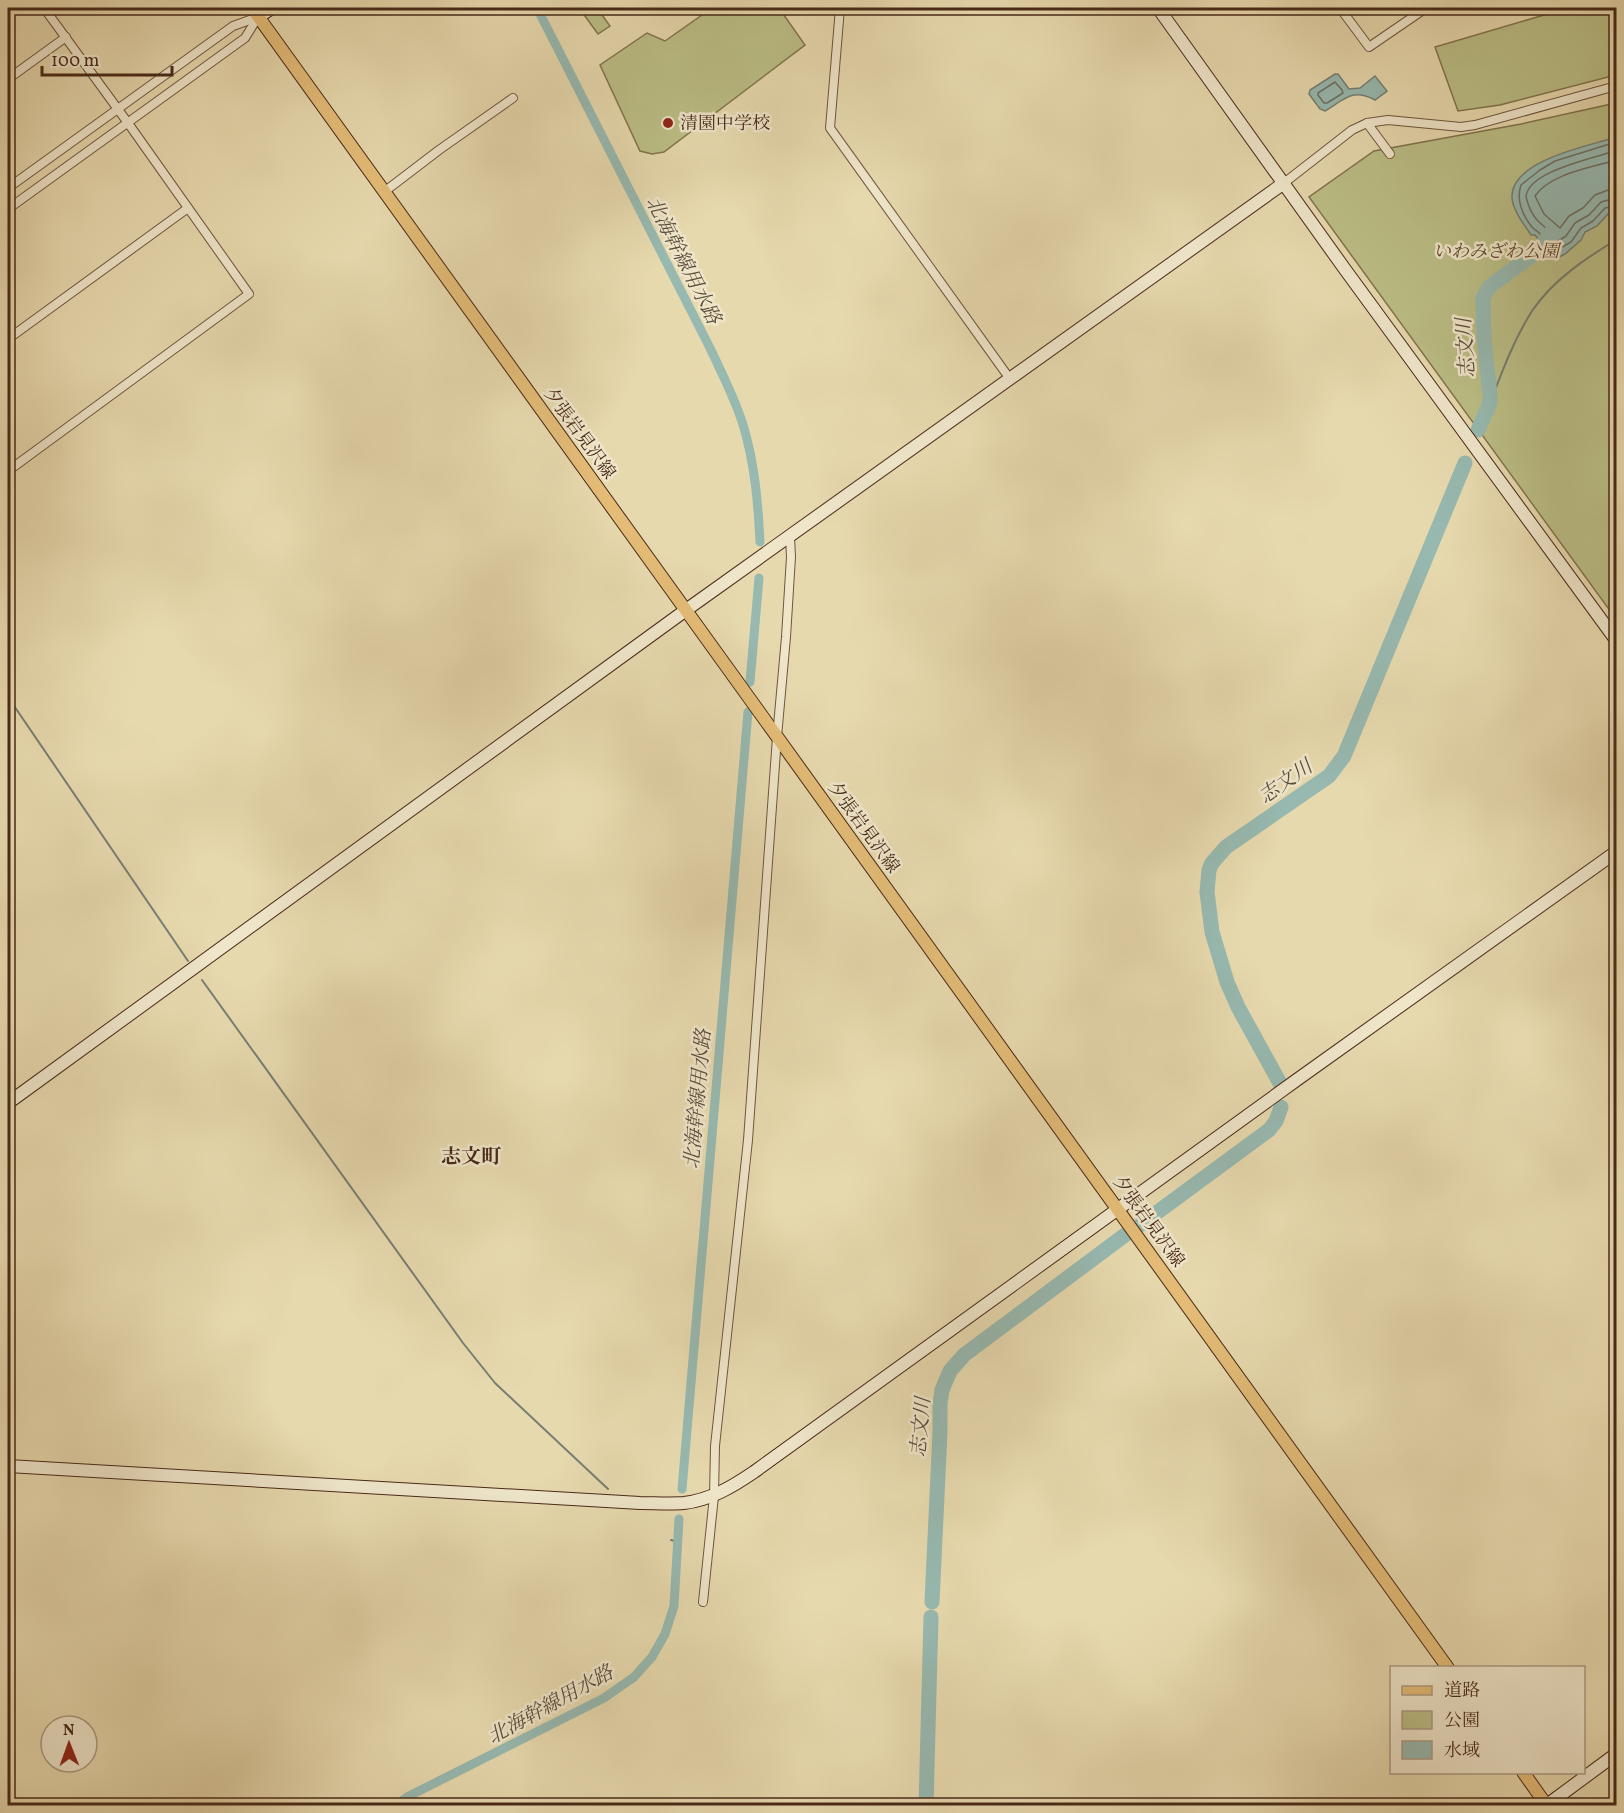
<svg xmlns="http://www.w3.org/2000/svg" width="1624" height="1813" font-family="Vollkorn,'Noto Serif JP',serif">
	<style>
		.green { fill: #bbbe86; stroke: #82744f; stroke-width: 1.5 }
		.water { fill: #97b9b0; stroke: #777f73; stroke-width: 1.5 }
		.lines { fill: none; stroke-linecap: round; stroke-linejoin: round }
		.shore { stroke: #707164; stroke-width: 1.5 }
		.stream { stroke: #777f73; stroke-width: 2 }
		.canal { stroke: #97b9b0; stroke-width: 9 }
		.river { stroke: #97b9b0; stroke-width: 15 }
		.street-casing { stroke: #70553e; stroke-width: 10 }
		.secondary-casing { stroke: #482918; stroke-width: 14 }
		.primary-casing { stroke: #482918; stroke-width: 14 }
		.street { stroke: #efe6ca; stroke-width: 8 }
		.secondary { stroke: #efe6ca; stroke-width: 12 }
		.primary { stroke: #e4bc77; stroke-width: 12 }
		.poi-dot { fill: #8f2418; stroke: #efe6ca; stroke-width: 2 }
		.labels { text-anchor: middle; stroke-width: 5; stroke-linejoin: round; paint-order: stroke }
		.poi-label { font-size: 18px; fill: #482918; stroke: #efe6ca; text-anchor: start }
		.park-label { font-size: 18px; font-style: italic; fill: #5f472e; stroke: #efe6ca }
		.street-label { font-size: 18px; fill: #482918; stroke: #efe6ca }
		.water-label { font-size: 20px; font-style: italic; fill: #5c4d3e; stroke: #efe6ca }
		.neighbourhood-label { font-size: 20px; font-weight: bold; fill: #482918; stroke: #efe6ca }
	</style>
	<rect width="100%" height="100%" fill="#e7d9ae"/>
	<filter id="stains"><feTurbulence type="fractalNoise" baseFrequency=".00333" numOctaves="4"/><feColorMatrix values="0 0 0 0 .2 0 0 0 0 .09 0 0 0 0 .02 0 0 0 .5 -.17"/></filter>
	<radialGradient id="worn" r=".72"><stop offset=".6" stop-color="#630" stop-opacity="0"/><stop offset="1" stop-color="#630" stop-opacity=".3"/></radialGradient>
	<g class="green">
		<polygon points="579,8 597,8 610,26 598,34"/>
		<polygon points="712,8 779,8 805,45 664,152 652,154 640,151 600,65 647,33 665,41"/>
		<polygon points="1568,8 1616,8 1616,75 1500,105 1458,111 1435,47"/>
		<polygon points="1616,103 1616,619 1309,197 1374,151 1521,124"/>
	</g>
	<g class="water">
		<path d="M1335,74H1338L1349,89L1360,88L1375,76L1387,91L1375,100C1352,88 1345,99 1325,111L1320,109L1309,94L1310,90Z"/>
		<path d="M1616,135V211L1609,213L1597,226L1585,232L1581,240L1565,254L1557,258H1547L1546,253L1541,254L1537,243L1539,240L1535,235H1531C1524,224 1513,211 1512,198C1510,162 1583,147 1610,139Z"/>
	</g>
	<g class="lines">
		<g class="shore">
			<polygon points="1335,82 1342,90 1343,93 1327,103 1324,103 1318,95 1318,93"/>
			<path d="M1616,142L1555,161L1540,170L1521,185C1516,199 1522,215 1532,227C1539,234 1545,234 1544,246L1554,252L1571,242L1581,228L1593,221L1605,208L1616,206"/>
			<path d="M1616,150C1595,159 1528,170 1526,197C1528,205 1532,215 1538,221C1545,228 1551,230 1553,241L1555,243L1566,236L1575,223L1589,215L1601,202L1616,198"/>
			<path d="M1616,160C1591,168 1551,173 1535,196L1544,214L1560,228L1569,216L1583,208L1595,195L1608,190L1616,189"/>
		</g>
		<g class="stream">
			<path d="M1490,403C1502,372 1514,339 1532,311C1553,280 1586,258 1616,240"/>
			<polyline points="8,697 188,961"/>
			<polyline points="202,980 463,1343 495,1383 608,1489"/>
			<polyline points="671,1540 678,1542"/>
		</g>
		<g class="canal">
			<path d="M537,8L710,348C722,374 736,400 744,428C755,466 758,503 760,542"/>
			<polyline points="750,682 759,578"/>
			<polyline points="682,1489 748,712"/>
			<polyline points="395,1806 407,1797 604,1698 634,1677 652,1657 665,1634 674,1606 679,1519"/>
		</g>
		<g class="river">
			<polyline points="1478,430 1490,403 1490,395 1484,338 1483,298 1489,287 1539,250 1550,233"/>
			<polyline points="1281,1085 1238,1007 1227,982 1212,932 1207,892 1209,870 1212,863 1226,847 1329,776 1344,756 1465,463"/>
			<polyline points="1140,1225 1269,1130 1276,1121 1281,1107"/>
			<polyline points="932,1602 940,1432 940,1404 942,1390 950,1371 964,1355 1125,1235"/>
			<polyline points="926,1806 931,1617"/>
		</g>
		<g class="street-casing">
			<g id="street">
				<polyline points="840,8 830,128 1010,379"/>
				<polyline points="1340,8 1369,47 1426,8"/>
				<polyline points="8,79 66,37"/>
				<polyline points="1367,123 1390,154"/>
				<polyline points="1284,183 1352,130 1367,123 1388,120 1461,127 1475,125 1616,86"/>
				<polyline points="8,188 233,26 258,17"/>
				<polyline points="384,192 439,150 513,98"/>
				<polyline points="8,209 245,38 258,17"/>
				<polyline points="8,339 188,208"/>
				<polyline points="8,471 249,294 128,123 44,8"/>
				<polyline points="703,1602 714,1496 715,1446 748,1140 777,737 786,637 791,557 790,537"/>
			</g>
		</g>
		<g class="secondary-casing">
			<g id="secondary">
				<polyline points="1158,8 1344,268 1616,640"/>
				<polyline points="258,17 272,8"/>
				<polyline points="8,1103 686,610 1284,183"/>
				<path d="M8,1466L640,1503C654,1503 670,1504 684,1503C710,1500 732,1487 754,1472L1298,1079L1616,852"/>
				<polyline points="1547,1805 1616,1754"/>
			</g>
		</g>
		<g class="primary-casing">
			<g id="primary">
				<polyline points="252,8 1448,1668"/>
				<polyline points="1523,1772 1547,1806"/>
			</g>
		</g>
		<use href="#street" class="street"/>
		<use href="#secondary" class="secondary"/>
		<use href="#primary" class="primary"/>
	</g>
	<circle class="poi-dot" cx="668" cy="123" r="6"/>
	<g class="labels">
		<g class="poi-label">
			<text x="680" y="129">清園中学校</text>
		</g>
		<g class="park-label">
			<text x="1496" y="257">いわみざわ公園</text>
		</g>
		<g class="street-label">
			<text transform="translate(580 433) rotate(54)" y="6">夕張岩見沢線</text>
			<text transform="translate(864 827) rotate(54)" y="6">夕張岩見沢線</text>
			<text transform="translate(1149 1221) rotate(54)" y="6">夕張岩見沢線</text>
		</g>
		<g class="water-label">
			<text transform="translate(684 260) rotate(63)" y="7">北海幹線用水路</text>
			<text transform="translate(1465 348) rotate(-94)" y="7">志文川</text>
			<text transform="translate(1285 781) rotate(-35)" y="7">志文川</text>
			<text transform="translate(697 1099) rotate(-85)" y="7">北海幹線用水路</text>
			<text transform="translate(920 1427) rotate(-85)" y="7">志文川</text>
			<text transform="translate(550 1704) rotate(-29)" y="7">北海幹線用水路</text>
		</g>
		<g class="neighbourhood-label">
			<text x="471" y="1163">志文町</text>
		</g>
	</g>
	<rect width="1624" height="1813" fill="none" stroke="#e7d9ae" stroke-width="30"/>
	<rect x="9" y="9" width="1606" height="1795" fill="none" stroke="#482918" stroke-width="3"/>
	<rect x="15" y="15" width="1594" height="1783" fill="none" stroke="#482918" stroke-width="1.5"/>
	<rect x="1390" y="1666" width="195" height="108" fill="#efe6ca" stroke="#ac9a83" stroke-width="1.5"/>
	<rect x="1402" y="1686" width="30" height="9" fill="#e4bc77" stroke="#ac9a83" stroke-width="1.5"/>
	<text x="1444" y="1696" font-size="18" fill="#482918">道路</text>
	<rect x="1402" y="1711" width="30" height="18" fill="#bbbe86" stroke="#ac9a83" stroke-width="1.5"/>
	<text x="1444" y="1726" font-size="18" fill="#482918">公園</text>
	<rect x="1402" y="1741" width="30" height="18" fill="#97b9b0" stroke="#ac9a83" stroke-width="1.5"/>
	<text x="1444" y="1756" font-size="18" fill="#482918">水域</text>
	<g transform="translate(69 1744) rotate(359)"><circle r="28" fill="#efe6ca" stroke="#ac9a83" stroke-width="1.5"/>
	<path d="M0-4.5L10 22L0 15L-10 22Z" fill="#8f2418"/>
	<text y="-9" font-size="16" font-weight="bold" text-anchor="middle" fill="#482918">N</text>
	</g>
	<path d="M42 66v9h130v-9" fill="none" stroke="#482918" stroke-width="3"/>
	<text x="51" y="66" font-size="18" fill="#482918" stroke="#efe6ca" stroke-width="4.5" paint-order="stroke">100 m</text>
	<rect width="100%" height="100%" filter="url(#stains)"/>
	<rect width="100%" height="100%" fill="url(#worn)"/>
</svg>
